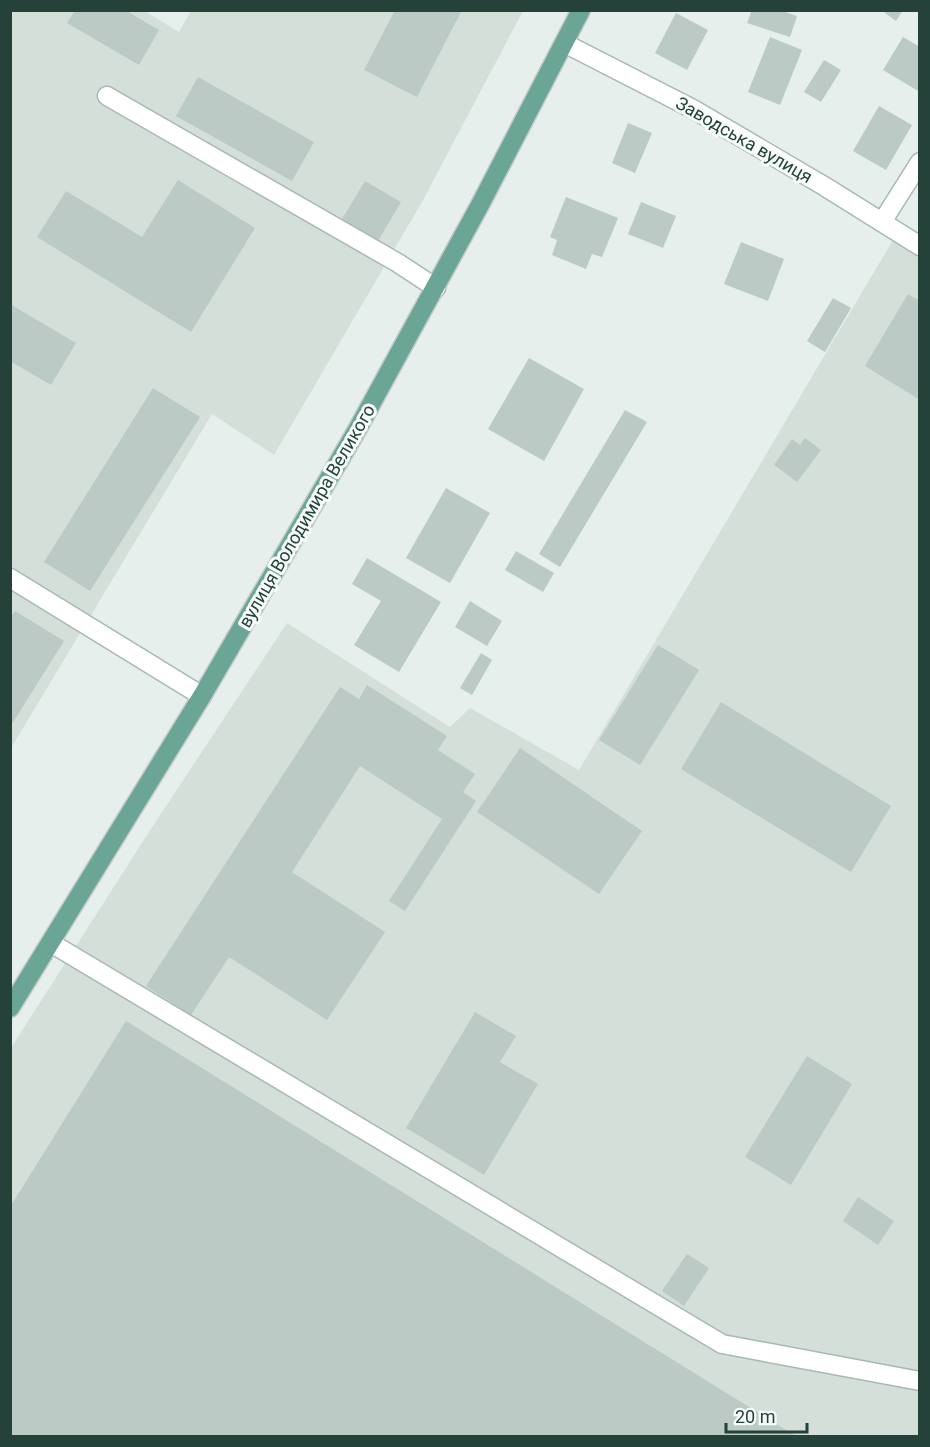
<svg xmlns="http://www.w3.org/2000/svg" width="930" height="1447" font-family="Roboto,sans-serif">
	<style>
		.built { fill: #d4dfda }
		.building { fill: #bbcac4 }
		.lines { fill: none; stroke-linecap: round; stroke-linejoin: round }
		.minor-casing { stroke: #a8b8b2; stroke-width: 21 }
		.major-casing { stroke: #c2cac8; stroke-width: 21 }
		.minor { stroke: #fff; stroke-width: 18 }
		.major { stroke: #6aa596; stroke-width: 18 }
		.labels { text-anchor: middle; stroke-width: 6; stroke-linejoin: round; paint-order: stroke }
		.street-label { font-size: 18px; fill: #24423a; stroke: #f7fbf9 }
	</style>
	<rect width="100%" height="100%" fill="#e6efeb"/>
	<g class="built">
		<polygon points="11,11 145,11 179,32 191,11 523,11 422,202 274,455 212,414 11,748"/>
		<polygon points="893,240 919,256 919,1436 11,1436 11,1048 145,838 287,623 450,727 470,708 579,770"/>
	</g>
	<g class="building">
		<polygon points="75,10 125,10 159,30 139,65 67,23"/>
		<polygon points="395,10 462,10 417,97 364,70"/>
		<polygon points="752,10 780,10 797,16 790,37 747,23"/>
		<polygon points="881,10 903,10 896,21"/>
		<polygon points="676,13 708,30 687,70 655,53"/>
		<polygon points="770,37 802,50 780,105 748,92"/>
		<polygon points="903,37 920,47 920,92 883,70"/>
		<polygon points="824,60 841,70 821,102 804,92"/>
		<polygon points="198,77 314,142 292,181 176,116"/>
		<polygon points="879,106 912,125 886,170 853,151"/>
		<polygon points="628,123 652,133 635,173 612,163"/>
		<polygon points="178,180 255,228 191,332 37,237 66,191 142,237"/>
		<polygon points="365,181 401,202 378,241 342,219"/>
		<polygon points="566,197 618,218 602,257 592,254 586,269 552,255 557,240 550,237"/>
		<polygon points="641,202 676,216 663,248 628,234"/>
		<polygon points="741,242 784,259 768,301 724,284"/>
		<polygon points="908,294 920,301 920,400 865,366"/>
		<polygon points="833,298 851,308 825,352 807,341"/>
		<polygon points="10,304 76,343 51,385 10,361"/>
		<polygon points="529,358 584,389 544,461 488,429"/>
		<polygon points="153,388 200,417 90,591 44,562"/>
		<polygon points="625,410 647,422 560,567 539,554"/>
		<polygon points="805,438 821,450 797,482 774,465 792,439 800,445"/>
		<polygon points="446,488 490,513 450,583 406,558"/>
		<polygon points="516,551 554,573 543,592 505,570"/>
		<polygon points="367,558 441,602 399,672 354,645 381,601 352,584"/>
		<polygon points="470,601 502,621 487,646 455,627"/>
		<polygon points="15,611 64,641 10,727 10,618"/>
		<polygon points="658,645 699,670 640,765 599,740"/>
		<polygon points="481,653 492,660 472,695 460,688"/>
		<polygon points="367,685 447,736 438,750 475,774 463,792 476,801 405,911 389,901 442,819 360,766 292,872 385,932 327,1020 229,957 191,1015 146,986 340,687 359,699"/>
		<polygon points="721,702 891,806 851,872 681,769"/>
		<polygon points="520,748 642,831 599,894 477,812"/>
		<polygon points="475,1012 516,1036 500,1062 538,1084 484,1175 406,1128"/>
		<polygon points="126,1021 796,1436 10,1436 10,1207"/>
		<polygon points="807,1056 852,1084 791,1185 745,1157"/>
		<polygon points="858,1197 894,1221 878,1245 843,1221"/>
		<polygon points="687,1254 709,1268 684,1306 662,1291"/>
	</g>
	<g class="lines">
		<g class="minor-casing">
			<g id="minor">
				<polyline points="564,43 693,109 824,186 920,246"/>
				<polyline points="107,96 398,263 436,288"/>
				<polyline points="882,222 920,162"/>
				<polyline points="10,578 202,696"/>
				<polyline points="51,943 722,1344 920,1381"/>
			</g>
		</g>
		<g class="major-casing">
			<polyline id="major" points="10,1008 202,696 357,430 481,203 581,10"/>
		</g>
		<use href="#minor" class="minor"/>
		<use href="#major" class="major"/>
	</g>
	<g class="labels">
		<g class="street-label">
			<text transform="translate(744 140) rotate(30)" y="6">Заводська вулиця</text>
			<text transform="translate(307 516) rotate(-60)" y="6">вулиця Володимира Великого</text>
		</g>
	</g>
	<rect width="930" height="1447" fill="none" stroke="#24423a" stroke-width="24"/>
	<path d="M726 1423v9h81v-9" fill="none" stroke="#24423a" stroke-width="3"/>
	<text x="735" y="1423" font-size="18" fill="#24423a" stroke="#f7fbf9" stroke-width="4.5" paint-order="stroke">20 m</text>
</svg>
